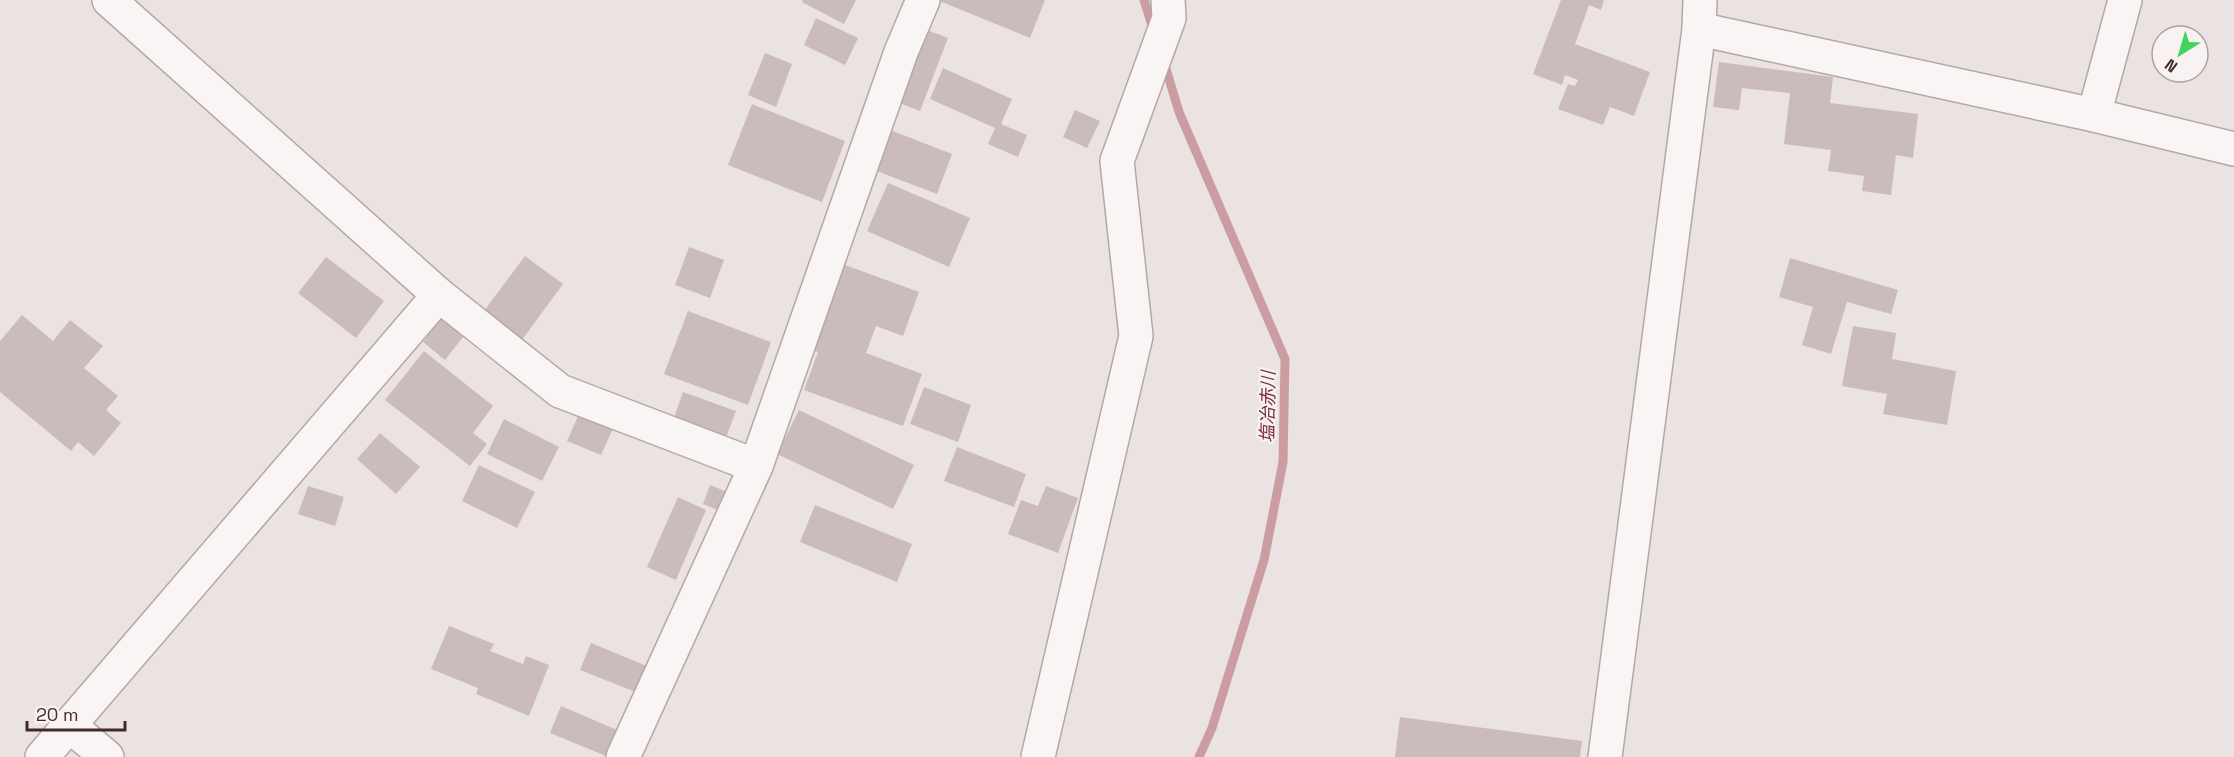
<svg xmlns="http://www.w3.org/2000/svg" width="2234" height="757" font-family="'Space Grotesk','Noto Sans JP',sans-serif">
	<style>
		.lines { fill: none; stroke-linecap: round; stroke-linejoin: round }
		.stream { stroke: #cc9ca3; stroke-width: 9 }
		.building { fill: #cbbcbc }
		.street-casing { stroke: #b5a7a7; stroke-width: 36 }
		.street { stroke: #f9f5f5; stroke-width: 33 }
		.labels { text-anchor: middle; stroke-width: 4.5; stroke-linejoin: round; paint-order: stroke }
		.water-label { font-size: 18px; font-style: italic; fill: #793139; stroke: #f8f2f2 }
	</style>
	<rect width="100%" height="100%" fill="#ebe2e2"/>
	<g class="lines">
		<g class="stream">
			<polyline points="1144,0 1154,32"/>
			<polyline points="1164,62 1179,112 1285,359 1283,462 1264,560 1212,728 1199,757"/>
		</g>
	</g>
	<g class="building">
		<polygon points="803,0 856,0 844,24 802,2"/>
		<polygon points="937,0 1045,0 1030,38"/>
		<polygon points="1561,0 1604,0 1601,10 1589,5 1575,44 1650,72 1634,116 1610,107 1603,125 1558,109 1568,84 1575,86 1578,80 1565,75 1562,85 1533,74"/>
		<polygon points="816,18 858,38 845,65 804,45"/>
		<polygon points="922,28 948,38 920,111 894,101"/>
		<polygon points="765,53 792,64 776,107 748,95"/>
		<polygon points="1719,62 1833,77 1830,103 1918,114 1913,158 1896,155 1891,195 1862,191 1864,176 1828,171 1831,150 1784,144 1790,93 1742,88 1739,110 1713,107"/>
		<polygon points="943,68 1012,99 1001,124 1027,135 1018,157 988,144 995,128 930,99"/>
		<polygon points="752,104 845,141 822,202 728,165"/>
		<polygon points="1075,110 1100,121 1087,148 1063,137"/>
		<polygon points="885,128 952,154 937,194 869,168"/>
		<polygon points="888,183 970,218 949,267 867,231"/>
		<polygon points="689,247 724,260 710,298 675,285"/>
		<polygon points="525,256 563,284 519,344 481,315"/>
		<polygon points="326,257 384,301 356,338 298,293"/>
		<polygon points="1790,258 1898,290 1891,314 1847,302 1831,354 1802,345 1813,307 1779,297"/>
		<polygon points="837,262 919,292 903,336 876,326 866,353 922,374 903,426 804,390 818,352 806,348"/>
		<polygon points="688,311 771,342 748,405 664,374"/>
		<polygon points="22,315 53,341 70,320 103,346 84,368 118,396 106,410 121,423 94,456 78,442 71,451 0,392 0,341"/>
		<polygon points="441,319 463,337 445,360 423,342"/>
		<polygon points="1853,326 1896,333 1892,359 1956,371 1947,425 1883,414 1887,394 1842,386"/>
		<polygon points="424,351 493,406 473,433 487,444 470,466 385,400"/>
		<polygon points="924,387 971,405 958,442 910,424"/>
		<polygon points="683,392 736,411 725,440 673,421"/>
		<polygon points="799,410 914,465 893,509 777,454"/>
		<polygon points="579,414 613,428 601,455 567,441"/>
		<polygon points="504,419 559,447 542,481 487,454"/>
		<polygon points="380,433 420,467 396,494 357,459"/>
		<polygon points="957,447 1026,474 1014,507 944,481"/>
		<polygon points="479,465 535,492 517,528 462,501"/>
		<polygon points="710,485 730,493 722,512 703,504"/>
		<polygon points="308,486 344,497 335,526 298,514"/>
		<polygon points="1046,486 1078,498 1058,553 1008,534 1021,500 1038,506"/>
		<polygon points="678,497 706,510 676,580 647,567"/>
		<polygon points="815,505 912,544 897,582 800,542"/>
		<polygon points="449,626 494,644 490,651 523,664 526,656 549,665 529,716 476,694 478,688 431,669"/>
		<polygon points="591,643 649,667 638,693 580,670"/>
		<polygon points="561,706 617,730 606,756 550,733"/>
		<polygon points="1400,717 1582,741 1580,757 1395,757"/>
	</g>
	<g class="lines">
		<g class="street-casing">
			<g id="street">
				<polyline points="109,0 439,295 560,391 756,466 623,757"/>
				<polyline points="1699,29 2094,115 2234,149"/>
				<polyline points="2094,115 2125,0"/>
				<polyline points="756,466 901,52 923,0"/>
				<polyline points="69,725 107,757"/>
				<polyline points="42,757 439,295"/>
				<polyline points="1038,757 1136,336 1117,161 1169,18 1168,0"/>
				<polyline points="1605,757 1699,29 1700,0"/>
			</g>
		</g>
		<use href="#street" class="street"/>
	</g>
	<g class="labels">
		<g class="water-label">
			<text transform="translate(1268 407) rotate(-89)" y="6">塩冶赤川</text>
		</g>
	</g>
	<g transform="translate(2180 54) rotate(217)"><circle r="28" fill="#f8f2f2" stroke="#b0a2a2" stroke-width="1.5"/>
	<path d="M0-4.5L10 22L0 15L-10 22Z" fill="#43d45e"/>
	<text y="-9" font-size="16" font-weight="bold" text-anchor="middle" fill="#43292a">N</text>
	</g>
	<path d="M27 721v9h98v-9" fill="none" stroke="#43292a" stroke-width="3"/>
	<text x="36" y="721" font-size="18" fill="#43292a" stroke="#f8f2f2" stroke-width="4.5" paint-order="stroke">20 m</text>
</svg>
